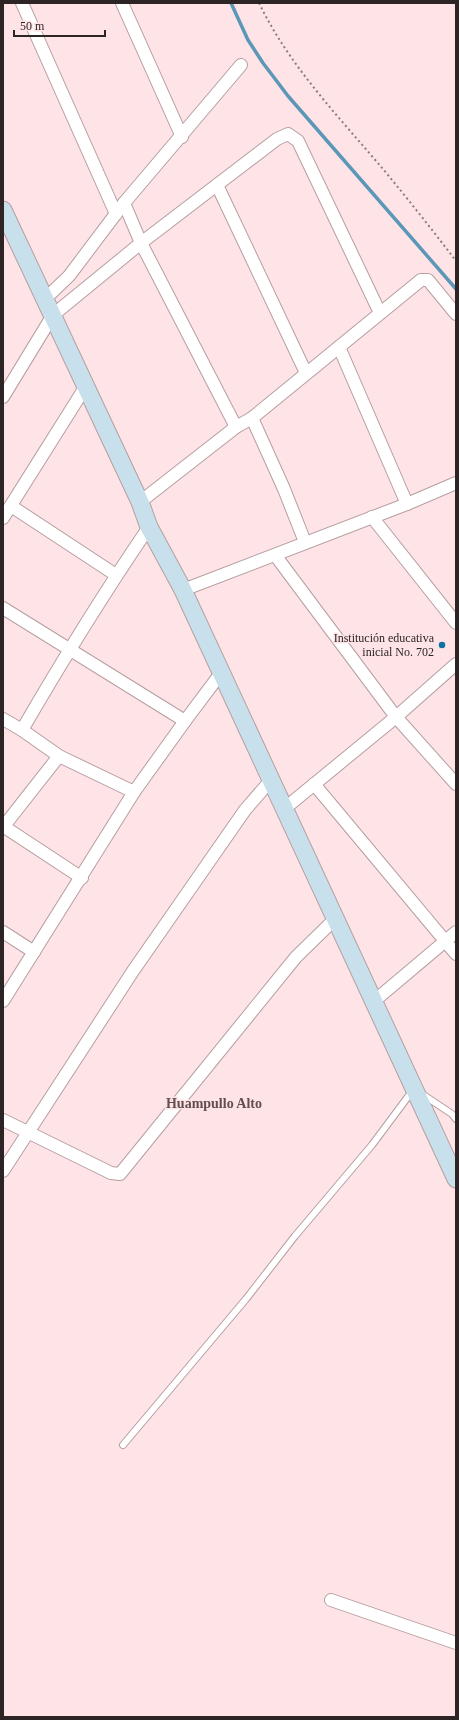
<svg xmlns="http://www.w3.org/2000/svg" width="459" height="1720" font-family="'Times New Roman',serif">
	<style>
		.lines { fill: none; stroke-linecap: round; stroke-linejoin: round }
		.stream { stroke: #5c97b8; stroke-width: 3.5 }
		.service-casing { stroke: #b69ea0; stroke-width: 8 }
		.minor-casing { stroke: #b69ea0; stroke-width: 14 }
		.secondary-casing { stroke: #b69ea0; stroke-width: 19 }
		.path { stroke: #8c7b7d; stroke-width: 2; stroke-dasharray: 2 3; stroke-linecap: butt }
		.service { stroke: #fff; stroke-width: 6 }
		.minor { stroke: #fff; stroke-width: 12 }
		.secondary { stroke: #c8e0ec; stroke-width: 17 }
		.poi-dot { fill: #0a75a0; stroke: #fee4e6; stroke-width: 1.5 }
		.labels { text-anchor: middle; stroke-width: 3; stroke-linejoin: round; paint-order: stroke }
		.poi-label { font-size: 12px; fill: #2d2425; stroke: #fee4e6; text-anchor: end }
		.quarter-label { font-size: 14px; font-weight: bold; fill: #644e50; stroke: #fee4e6 }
	</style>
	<rect width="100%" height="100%" fill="#fee4e6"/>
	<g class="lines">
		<polyline class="stream" points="231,3 248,40 263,63 288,96 456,289"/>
		<g class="service-casing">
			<g id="service">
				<polyline points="422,1094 452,1114 456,1119"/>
				<polyline points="123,1445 246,1299 295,1236 372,1145 413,1090"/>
			</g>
		</g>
		<g class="minor-casing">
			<g id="minor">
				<polyline points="22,3 116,214"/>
				<polyline points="122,3 182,137"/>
				<polyline points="217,185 306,373"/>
				<polyline points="124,203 141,243 236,427"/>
				<polyline points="46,298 69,276 124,203 241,65"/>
				<polyline points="339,347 407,504"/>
				<polyline points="3,397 53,315 141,243 277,139 288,134 298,141 380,313"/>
				<polyline points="252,418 284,489 305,542"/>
				<polyline points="140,502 236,427 252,418 421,280 428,280 456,314"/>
				<polyline points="11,506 116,575"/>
				<polyline points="372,517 456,623"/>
				<polyline points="3,518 86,386"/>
				<polyline points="275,555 396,717 456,784"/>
				<polyline points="183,590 407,504 456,483"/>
				<polyline points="3,608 185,721"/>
				<polyline points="3,719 22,730 59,756 134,792"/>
				<path d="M22,730C62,661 104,593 149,527"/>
				<polyline points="314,784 456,954"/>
				<polyline points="284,809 396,717 456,664"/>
				<polyline points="3,826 82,878"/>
				<polyline points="4,826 59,756"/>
				<polyline points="3,932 34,952"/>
				<polyline points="3,1001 134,792 185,721 221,673"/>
				<polyline points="373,1002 456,932"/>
				<polyline points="3,1120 111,1173 120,1174 296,957 336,918"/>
				<polyline points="3,1171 133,971 245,810 271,780"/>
				<polyline points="331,1600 456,1643"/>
			</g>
		</g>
		<g class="secondary-casing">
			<polyline id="secondary" points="3,210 140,502 149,527 183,590 456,1179"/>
		</g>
		<path class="path" d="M259,3C291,69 342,120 388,175C411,203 434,232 456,261"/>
		<use href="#service" class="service"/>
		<use href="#minor" class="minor"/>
		<use href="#secondary" class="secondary"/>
	</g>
	<circle class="poi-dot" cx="442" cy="645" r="4"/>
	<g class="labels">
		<g class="poi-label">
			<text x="434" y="642">Institución educativa<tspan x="434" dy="14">inicial No. 702</tspan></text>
		</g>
		<g class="quarter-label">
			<text x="214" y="1108">Huampullo Alto</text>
		</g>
	</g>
	<rect width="459" height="1720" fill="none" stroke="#2d2425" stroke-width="8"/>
	<path d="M14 30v6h91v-6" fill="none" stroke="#2d2425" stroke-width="2"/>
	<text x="20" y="30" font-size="12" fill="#2d2425" stroke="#fee4e6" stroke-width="3" paint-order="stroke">50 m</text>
</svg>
